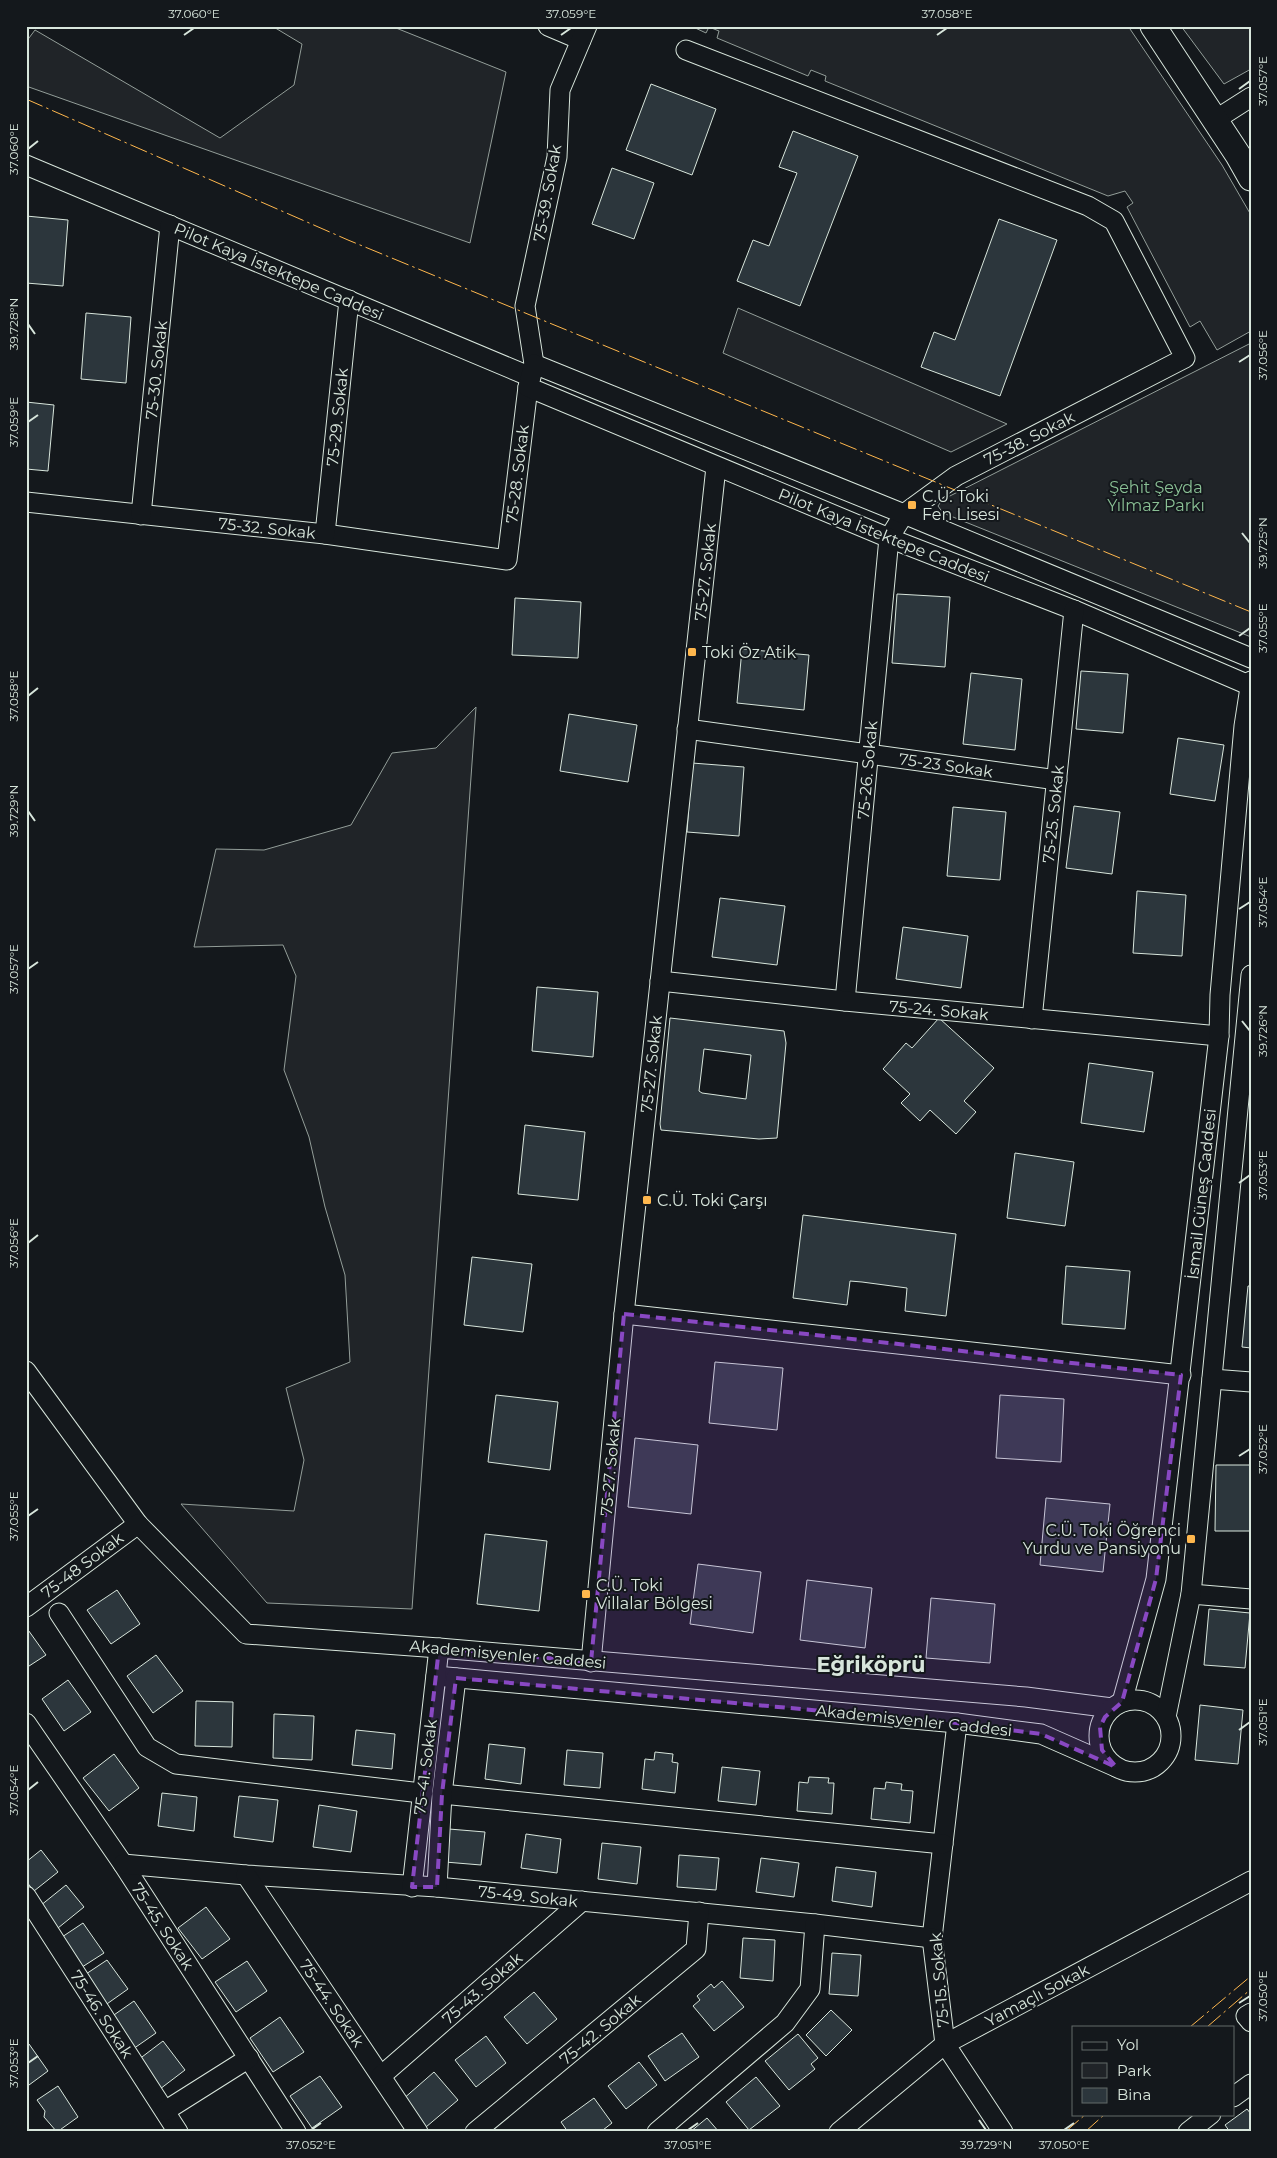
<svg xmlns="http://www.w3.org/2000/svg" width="1277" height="2158" font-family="Montserrat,sans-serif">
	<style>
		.green { fill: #202428; stroke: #939e99 }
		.building { fill: #2c363c; stroke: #d8e6dc; fill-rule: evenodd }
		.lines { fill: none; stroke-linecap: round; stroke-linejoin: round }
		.minor-casing { stroke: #d8e6dc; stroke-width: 21 }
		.major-casing { stroke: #d8e6dc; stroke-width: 27 }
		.minor { stroke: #14181c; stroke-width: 19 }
		.major { stroke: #14181c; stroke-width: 25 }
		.power { stroke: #ffb74d; stroke-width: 1; stroke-dasharray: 18 4 2.5 4; stroke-linecap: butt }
		.marked { fill: #8948c3; fill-opacity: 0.2; stroke: #8948c3; stroke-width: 4; stroke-dasharray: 10 6; stroke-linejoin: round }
		.ticks { fill: none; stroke: #d8e6dc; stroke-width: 2 }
		.poi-dot { fill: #ffb74d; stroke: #14181c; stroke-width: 2 }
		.labels { text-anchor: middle; stroke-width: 4; stroke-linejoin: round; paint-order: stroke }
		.street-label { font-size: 16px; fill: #d8e6dc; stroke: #14181c }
		.park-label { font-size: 16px; fill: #8ac095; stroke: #14181c }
		.poi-label { font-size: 16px; fill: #d8e6dc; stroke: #14181c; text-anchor: start }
		.district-label { font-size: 21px; font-weight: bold; fill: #d8e6dc; stroke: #14181c }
		.neatline { fill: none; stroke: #d8e6dc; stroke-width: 2 }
		.ticks-label { font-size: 12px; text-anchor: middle; fill: #d8e6dc }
	</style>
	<rect width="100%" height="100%" fill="#14181c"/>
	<g class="green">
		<polygon points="272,26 391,26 506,72 470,243 26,86 26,42 35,30 220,138 294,85 302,44"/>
		<polygon points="691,26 1128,26 1222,165 1251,215 1251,331 1217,350 1200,321 1190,327 1127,207 1133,203 1125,191 1108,196 825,81 826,76 811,70 808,76 717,38 719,31 709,27 706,33"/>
		<polygon points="1181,26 1251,26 1251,69 1224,84"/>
		<polygon points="738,308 1007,424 951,452 723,353"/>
		<polygon points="1251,343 1251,637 943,513 938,506 942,500"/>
		<polygon points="476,707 412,1609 267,1603 181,1504 294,1511 304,1460 286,1388 350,1362 345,1275 325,1207 309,1137 284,1070 296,976 283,945 194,947 216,849 264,850 351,825 392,753 436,748"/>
	</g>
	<g class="building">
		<polygon points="651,84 716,109 692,175 626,150"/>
		<polygon points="793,131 858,156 800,306 737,281 753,240 769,246 797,173 779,167"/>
		<polygon points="612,168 654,183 634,239 592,224"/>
		<polygon points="26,216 68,220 63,286 26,283"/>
		<polygon points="999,219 1057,240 1000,396 921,367 934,332 955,340"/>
		<polygon points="86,313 131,317 126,383 81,379"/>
		<polygon points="26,402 54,405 48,471 26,469"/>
		<polygon points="897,594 950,597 945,667 892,663"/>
		<polygon points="515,598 581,602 578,658 512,655"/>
		<polygon points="742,649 809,655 804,710 737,703"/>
		<polygon points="1081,671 1128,674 1123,733 1076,729"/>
		<polygon points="971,673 1022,679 1015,750 963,744"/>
		<polygon points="569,714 637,725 628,782 560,771"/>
		<polygon points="1178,738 1224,745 1215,801 1170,794"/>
		<polygon points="692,763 744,767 739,836 687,832"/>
		<polygon points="1074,806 1120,812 1112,874 1066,868"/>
		<polygon points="953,807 1006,812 1000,880 947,876"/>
		<polygon points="1137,891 1186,895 1182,956 1133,953"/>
		<polygon points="720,898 785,906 777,965 712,957"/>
		<polygon points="903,927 968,936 961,988 896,979"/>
		<polygon points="537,987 598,992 593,1057 532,1051"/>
		<path d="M670,1018L784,1031L786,1043L777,1138L759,1139L661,1130L660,1124ZM704,1049L751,1055L746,1099L702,1093L699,1091Z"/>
		<polygon points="939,1018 994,1068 964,1101 976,1112 956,1134 930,1110 920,1121 901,1103 910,1094 883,1069 906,1043 912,1048"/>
		<polygon points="1089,1063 1153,1072 1144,1132 1081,1123"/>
		<polygon points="525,1125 585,1132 578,1200 518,1194"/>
		<polygon points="1015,1153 1074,1162 1065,1226 1007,1218"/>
		<polygon points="803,1215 956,1234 946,1316 905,1311 907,1288 862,1282 850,1281 847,1305 793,1298"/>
		<polygon points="472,1257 532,1264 523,1332 464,1325"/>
		<polygon points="1066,1266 1130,1271 1125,1329 1062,1324"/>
		<polygon points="1248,1286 1251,1286 1251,1348 1242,1347"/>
		<polygon points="715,1362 783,1368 777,1430 709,1423"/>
		<polygon points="496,1395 558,1402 550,1470 488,1462"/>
		<polygon points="1000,1395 1064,1399 1061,1462 996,1458"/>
		<polygon points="635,1438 698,1445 691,1514 628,1507"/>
		<polygon points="1216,1465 1251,1465 1251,1531 1215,1531"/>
		<polygon points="1046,1498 1110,1504 1103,1572 1040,1565"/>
		<polygon points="485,1534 547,1541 539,1611 477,1604"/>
		<polygon points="698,1564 761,1572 753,1633 690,1624"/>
		<polygon points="807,1580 872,1588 865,1648 800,1640"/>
		<polygon points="117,1590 140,1624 111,1644 87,1610"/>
		<polygon points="931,1598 995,1604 990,1663 926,1658"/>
		<polygon points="1209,1609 1250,1613 1245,1668 1204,1665"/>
		<polygon points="26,1627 46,1655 26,1668"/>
		<polygon points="156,1655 183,1691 153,1713 127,1676"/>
		<polygon points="68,1680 91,1712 64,1731 42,1699"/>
		<polygon points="196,1701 233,1702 232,1747 195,1746"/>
		<polygon points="1200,1705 1243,1710 1238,1764 1195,1760"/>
		<polygon points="274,1714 314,1716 312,1760 273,1758"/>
		<polygon points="356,1730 395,1734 392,1769 352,1765"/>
		<polygon points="489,1744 525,1748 521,1784 485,1779"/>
		<polygon points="567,1750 603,1753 600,1788 564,1785"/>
		<polygon points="655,1752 673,1754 672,1762 678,1763 675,1793 642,1789 645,1759 654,1760"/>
		<polygon points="114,1754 139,1788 109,1811 83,1778"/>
		<polygon points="722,1767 760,1771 756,1805 718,1801"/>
		<polygon points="809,1777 829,1778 828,1783 834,1783 832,1814 797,1811 799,1782 808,1783"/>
		<polygon points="886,1782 902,1784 901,1790 913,1791 910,1823 871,1819 874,1788 885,1789"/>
		<polygon points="162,1793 197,1797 194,1831 158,1826"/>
		<polygon points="239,1796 278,1800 273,1842 234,1837"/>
		<polygon points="319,1805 357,1811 351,1852 313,1847"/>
		<polygon points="449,1829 485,1832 481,1865 445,1862"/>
		<polygon points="526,1834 561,1839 557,1873 521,1868"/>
		<polygon points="602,1843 641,1847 637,1884 598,1879"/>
		<polygon points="41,1850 58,1872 34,1891 26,1881 26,1862"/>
		<polygon points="679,1855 719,1858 716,1890 677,1887"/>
		<polygon points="761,1858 799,1863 794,1897 756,1892"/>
		<polygon points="836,1867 876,1872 872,1907 832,1901"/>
		<polygon points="66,1885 84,1907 58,1928 40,1906"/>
		<polygon points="206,1907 230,1939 202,1959 178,1928"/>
		<polygon points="83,1923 104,1953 79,1969 59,1939"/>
		<polygon points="743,1938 775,1940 773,1981 740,1978"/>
		<polygon points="832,1953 861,1955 858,1996 829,1994"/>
		<polygon points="107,1960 128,1989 104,2006 83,1976"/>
		<polygon points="247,1961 267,1991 236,2012 215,1982"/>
		<polygon points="722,1981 744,2007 714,2031 693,2006 700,2000 697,1996 711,1984 714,1988"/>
		<polygon points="534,1992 557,2019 527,2044 504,2017"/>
		<polygon points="134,2001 156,2033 133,2049 111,2017"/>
		<polygon points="831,2010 852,2030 826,2056 806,2035"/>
		<polygon points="280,2017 304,2052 273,2072 250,2038"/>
		<polygon points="682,2033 699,2057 665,2081 648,2056"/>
		<polygon points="798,2034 818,2058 811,2064 815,2069 789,2090 765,2061"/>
		<polygon points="486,2036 506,2063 476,2087 455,2060"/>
		<polygon points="163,2041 185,2070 160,2089 138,2060"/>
		<polygon points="29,2044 48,2071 29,2085 26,2082 26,2046"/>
		<polygon points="639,2062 657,2085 626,2109 608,2086"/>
		<polygon points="434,2072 458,2100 426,2127 402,2100"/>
		<polygon points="320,2076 342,2107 312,2128 290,2096"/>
		<polygon points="756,2077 780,2106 749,2130 726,2102"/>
		<polygon points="58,2086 78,2117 57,2132 44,2117 45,2111 37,2100"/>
		<polygon points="594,2098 612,2123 603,2130 604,2132 568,2132 561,2122"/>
		<polygon points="1247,2109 1251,2114 1251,2132 1230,2132 1225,2125"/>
		<polygon points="707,2118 719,2132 690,2132"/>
	</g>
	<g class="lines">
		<g class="minor-casing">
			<g id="minor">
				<polyline points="548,26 581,40"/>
				<polyline points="686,50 1088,206 1114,221 1185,358 956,476 904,514 889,538 845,1001"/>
				<polyline points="1215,120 1251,97"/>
				<polyline points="26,165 531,377"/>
				<polyline points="534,364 525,306 557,157 560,90 587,26"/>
				<polyline points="26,502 325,534 507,560 528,387"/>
				<polyline points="141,515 170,225"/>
				<polyline points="325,534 349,300"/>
				<polyline points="1251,658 904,514 534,364 528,387 889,538 1074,610 1251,686"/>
				<polyline points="687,729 1057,780"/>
				<polyline points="660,981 845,1001 1219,1036"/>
				<polyline points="1032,1019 1074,610"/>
				<polyline points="624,1314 1181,1375"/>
				<polyline points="26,1371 138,1524 246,1634 439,1648 1026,1697 1112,1708"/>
				<polyline points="1212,1379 1251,1382"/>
				<polyline points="1191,1594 1251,1599"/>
				<polyline points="26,1607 138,1524"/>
				<polyline points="59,1613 147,1747 176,1764 421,1793"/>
				<polyline points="591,1662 624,1314 716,467"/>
				<polyline points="436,1676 957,1723 1041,1734 1116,1767"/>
				<circle cx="1135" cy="1736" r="36"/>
				<polyline points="1122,1702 1156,1579 1219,1036 1220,995 1244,726 1251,681"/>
				<polyline points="1166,1717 1191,1594 1251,975"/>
				<polyline points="26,1723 123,1864 296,2132"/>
				<polyline points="957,1723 932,1938 945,2044 1003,2132"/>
				<polyline points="442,1794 943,1844"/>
				<polyline points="123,1864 246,1875 437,1887 815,1924 932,1938"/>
				<polyline points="246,1875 418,2132"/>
				<polyline points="412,1887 439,1648"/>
				<polyline points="437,1887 442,1794 456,1678"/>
				<polyline points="26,1896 178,2132"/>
				<polyline points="1251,2013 1246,2016 1251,2022"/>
				<polyline points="381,2076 582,1901"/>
				<polyline points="1233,2097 1251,2084"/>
				<polyline points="165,2111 249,2058"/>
				<polyline points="475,2132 696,1949 699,1912"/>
				<polyline points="657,2132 785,2023 810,1989 815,1924"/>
				<polyline points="839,2132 945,2044 1251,1881"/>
				<polyline points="1188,2132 1211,2114"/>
			</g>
		</g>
		<g class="major-casing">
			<polyline id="major" points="1153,26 1238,155 1251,178"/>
		</g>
		<use href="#minor" class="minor"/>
		<use href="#major" class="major"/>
		<g class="power">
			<polyline points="26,99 348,240 1251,612"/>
			<polyline points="1190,2027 1251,1976"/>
			<polyline points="1207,2027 1251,1989"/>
			<polyline points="1065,2132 1086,2114"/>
			<polyline points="1085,2132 1105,2114"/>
		</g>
	</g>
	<path class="marked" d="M624,1314L1181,1375L1156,1579L1122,1702L1105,1717L1100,1727L1102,1750L1116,1767L1041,1734L957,1723L456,1678L442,1794L437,1887H412L439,1648L591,1662Z"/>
	<path class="ticks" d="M184,35L194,28M561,35L571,28M937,35L947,28M1239,89L1250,81M28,149L38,141M28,324L35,334M1239,362L1250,355M28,422L38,415M1242,533L1250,543M1239,636L1250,628M28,696L38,688M28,811L35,821M1239,909L1250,902M28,969L38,962M1242,1021L1250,1031M1239,1183L1250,1175M28,1243L38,1235M1239,1456L1250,1449M28,1516L38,1509M1239,1730L1250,1722M28,1790L38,1782M1239,2003L1250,1996M28,2063L38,2056M979,2120L986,2130M311,2130L321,2123M688,2130L698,2123M1064,2130L1074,2123"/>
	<g class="poi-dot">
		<rect x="907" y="500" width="10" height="10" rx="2.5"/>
		<rect x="687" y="647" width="10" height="10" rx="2.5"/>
		<rect x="642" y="1195" width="10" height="10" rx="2.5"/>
		<rect x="1186" y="1534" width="10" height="10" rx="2.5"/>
		<rect x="581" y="1589" width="10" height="10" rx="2.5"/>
	</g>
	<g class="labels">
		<g class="street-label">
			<text transform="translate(547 193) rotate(-80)" y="6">75-39. Sokak</text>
			<text transform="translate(279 271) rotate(23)" y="6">Pilot Kaya İstektepe Caddesi</text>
			<text transform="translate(156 370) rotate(-84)" y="6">75-30. Sokak</text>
			<text transform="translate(337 417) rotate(-84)" y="6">75-29. Sokak</text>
			<text transform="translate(1029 438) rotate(-27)" y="6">75-38. Sokak</text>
			<text transform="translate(517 474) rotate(-83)" y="6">75-28. Sokak</text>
			<text transform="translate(267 528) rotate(6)" y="6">75-32. Sokak</text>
			<text transform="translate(884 535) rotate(22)" y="6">Pilot Kaya İstektepe Caddesi</text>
			<text transform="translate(705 572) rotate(-84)" y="6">75-27. Sokak</text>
			<text transform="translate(946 765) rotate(8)" y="6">75-23 Sokak</text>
			<text transform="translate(867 770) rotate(-85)" y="6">75-26. Sokak</text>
			<text transform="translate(1053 814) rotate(-84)" y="6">75-25. Sokak</text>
			<text transform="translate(939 1010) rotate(5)" y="6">75-24. Sokak</text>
			<text transform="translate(651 1064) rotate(-84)" y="6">75-27. Sokak</text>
			<text transform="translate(1201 1194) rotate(-84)" y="6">İsmail Güneş Caddesi</text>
			<text transform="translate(610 1467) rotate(-85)" y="6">75-27. Sokak</text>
			<text transform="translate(82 1565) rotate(-37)" y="6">75-48 Sokak</text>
			<text transform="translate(508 1654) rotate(5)" y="6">Akademisyenler Caddesi</text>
			<text transform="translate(914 1720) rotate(6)" y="6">Akademisyenler Caddesi</text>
			<text transform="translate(425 1767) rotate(-83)" y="6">75-41. Sokak</text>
			<text transform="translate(528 1896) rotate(6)" y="6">75-49. Sokak</text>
			<text transform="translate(163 1926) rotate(57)" y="6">75-45. Sokak</text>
			<text transform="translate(939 1980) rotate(-95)" y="6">75-15. Sokak</text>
			<text transform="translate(482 1988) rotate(-41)" y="6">75-43. Sokak</text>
			<text transform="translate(1037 1995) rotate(-28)" y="6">Yamaçlı Sokak</text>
			<text transform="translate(332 2003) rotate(56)" y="6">75-44. Sokak</text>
			<text transform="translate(102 2014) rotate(57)" y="6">75-46. Sokak</text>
			<text transform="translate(600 2029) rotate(-40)" y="6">75-42. Sokak</text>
		</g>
		<g class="park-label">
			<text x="1156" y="493">Şehit Şeyda<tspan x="1156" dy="18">Yılmaz Parkı</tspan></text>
		</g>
		<g class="poi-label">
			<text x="922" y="502">C.Ü. Toki<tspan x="922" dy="18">Fen Lisesi</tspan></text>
			<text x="702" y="658">Toki Öz Atik</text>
			<text x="657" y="1206">C.Ü. Toki Çarşı</text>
			<text x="1181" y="1536" text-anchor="end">C.Ü. Toki Öğrenci<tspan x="1181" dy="18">Yurdu ve Pansiyonu</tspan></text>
			<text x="596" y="1591">C.Ü. Toki<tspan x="596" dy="18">Villalar Bölgesi</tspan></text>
		</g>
		<g class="district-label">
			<text x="871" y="1672">Eğriköprü</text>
		</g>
	</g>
	<rect width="1277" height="2158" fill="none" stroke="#14181c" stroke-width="55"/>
	<rect x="1072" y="2026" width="162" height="90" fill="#14181c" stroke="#626a69"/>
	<rect x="1082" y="2042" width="25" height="8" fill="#14181c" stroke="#626a69"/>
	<text x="1117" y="2050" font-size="15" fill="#d8e6dc">Yol</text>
	<rect x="1082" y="2063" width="25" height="15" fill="#202428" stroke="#626a69"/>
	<text x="1117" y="2076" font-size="15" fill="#d8e6dc">Park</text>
	<rect x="1082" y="2088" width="25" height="15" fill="#2c363c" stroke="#626a69"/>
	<text x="1117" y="2100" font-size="15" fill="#d8e6dc">Bina</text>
	<rect x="28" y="28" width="1222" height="2102" class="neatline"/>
	<g class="ticks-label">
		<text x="194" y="18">37.060°E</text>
		<text x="571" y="18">37.059°E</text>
		<text x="947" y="18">37.058°E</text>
		<text transform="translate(1263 81) rotate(-90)" y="4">37.057°E</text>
		<text transform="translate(14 149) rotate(-90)" y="4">37.060°E</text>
		<text transform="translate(14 324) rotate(-90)" y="4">39.728°N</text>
		<text transform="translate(1263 355) rotate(-90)" y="4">37.056°E</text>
		<text transform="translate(14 422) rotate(-90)" y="4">37.059°E</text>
		<text transform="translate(1263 543) rotate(-90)" y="4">39.725°N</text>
		<text transform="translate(1263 628) rotate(-90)" y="4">37.055°E</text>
		<text transform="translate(14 696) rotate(-90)" y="4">37.058°E</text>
		<text transform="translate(14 811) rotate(-90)" y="4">39.729°N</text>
		<text transform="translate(1263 902) rotate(-90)" y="4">37.054°E</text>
		<text transform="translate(14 969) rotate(-90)" y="4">37.057°E</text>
		<text transform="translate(1263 1031) rotate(-90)" y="4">39.726°N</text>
		<text transform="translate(1263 1175) rotate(-90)" y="4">37.053°E</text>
		<text transform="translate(14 1243) rotate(-90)" y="4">37.056°E</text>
		<text transform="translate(1263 1449) rotate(-90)" y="4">37.052°E</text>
		<text transform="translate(14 1516) rotate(-90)" y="4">37.055°E</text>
		<text transform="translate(1263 1722) rotate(-90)" y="4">37.051°E</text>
		<text transform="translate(14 1790) rotate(-90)" y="4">37.054°E</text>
		<text transform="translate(1263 1996) rotate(-90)" y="4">37.050°E</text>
		<text transform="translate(14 2063) rotate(-90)" y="4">37.053°E</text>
		<text x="311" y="2149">37.052°E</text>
		<text x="688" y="2149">37.051°E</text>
		<text x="986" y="2149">39.729°N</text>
		<text x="1064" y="2149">37.050°E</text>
	</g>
</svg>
